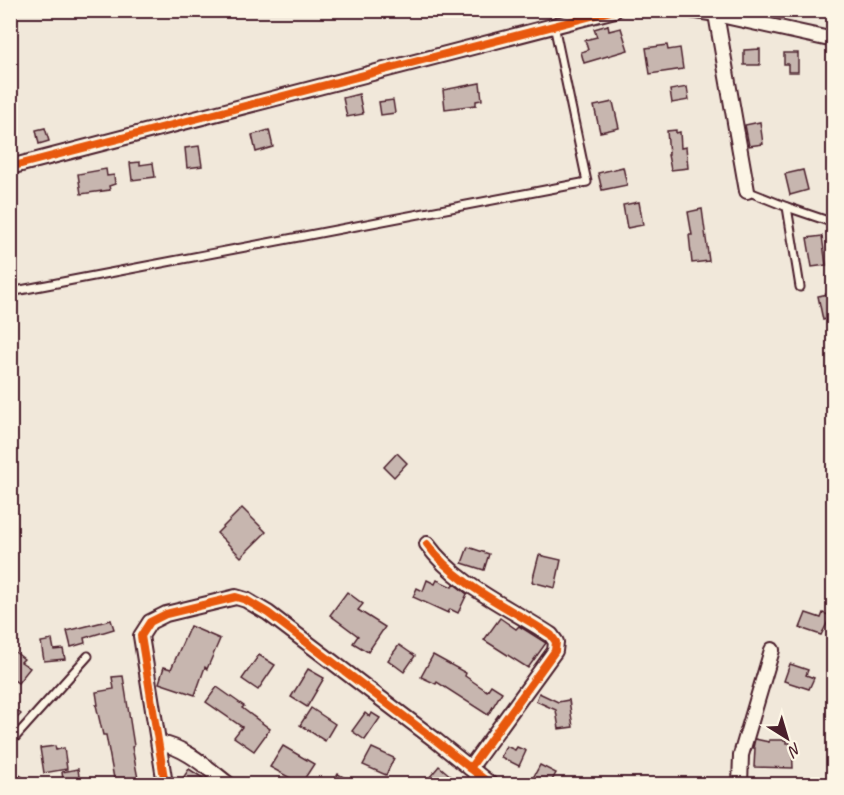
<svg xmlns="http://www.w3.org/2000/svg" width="844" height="795" font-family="Caveat,sans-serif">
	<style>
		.building { fill: #c7b6af; stroke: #4a1f2b; stroke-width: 1.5 }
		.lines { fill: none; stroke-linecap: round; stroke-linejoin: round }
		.service-casing { stroke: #4a1f2b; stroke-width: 11 }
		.minor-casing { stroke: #4a1f2b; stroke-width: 18 }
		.service { stroke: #fcf5e5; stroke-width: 7 }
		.minor { stroke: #fcf5e5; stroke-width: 14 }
		.cycleway-casing { stroke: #fcf5e5; stroke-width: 11 }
		.cycleway { stroke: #e8590c; stroke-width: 8 }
	</style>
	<rect width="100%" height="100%" fill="#f1e8da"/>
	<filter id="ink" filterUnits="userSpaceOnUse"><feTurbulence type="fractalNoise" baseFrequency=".0167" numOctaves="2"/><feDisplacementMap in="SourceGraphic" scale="12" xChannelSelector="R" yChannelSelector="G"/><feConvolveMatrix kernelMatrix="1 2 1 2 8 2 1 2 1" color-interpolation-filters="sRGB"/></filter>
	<g filter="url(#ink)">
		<g class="building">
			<polygon points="608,25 609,31 621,28 628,50 584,63 581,52 588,50 585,40 597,37 594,29"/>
			<polygon points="667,45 668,50 680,48 683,69 650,74 646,48"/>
			<polygon points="760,49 760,65 744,65 744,50"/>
			<polygon points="784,53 798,53 798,72 788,72 788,64 784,64"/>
			<polygon points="480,83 482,100 476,101 476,105 445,109 443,90"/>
			<polygon points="687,87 689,100 672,103 670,90"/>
			<polygon points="359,94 363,114 347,117 343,98"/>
			<polygon points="393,100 395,113 381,115 379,102"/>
			<polygon points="613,102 619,128 600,132 594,106"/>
			<polygon points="760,122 763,144 749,146 745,125"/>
			<polygon points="45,128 49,141 39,144 36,130"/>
			<polygon points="269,130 273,147 256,152 252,135"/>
			<polygon points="676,130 676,133 680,132 681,148 686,147 688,168 671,170 668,155 669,155 667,131"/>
			<polygon points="199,146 202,166 187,168 185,148"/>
			<polygon points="140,162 140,165 153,163 155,177 132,180 130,163"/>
			<polygon points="623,167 627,185 602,190 598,173"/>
			<polygon points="106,169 107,176 114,175 115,184 109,186 110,190 81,194 78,174"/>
			<polygon points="803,170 808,190 790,195 785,174"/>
			<polygon points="639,202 643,225 627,228 623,205"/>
			<polygon points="702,209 709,261 692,263 689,235 692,235 688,212"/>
			<polygon points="822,236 826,265 812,267 807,238"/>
			<polygon points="832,293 834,317 823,320 818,296"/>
			<polygon points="397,453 407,463 394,477 384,467"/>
			<polygon points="242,508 266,532 241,557 217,533"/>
			<polygon points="468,547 489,554 484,570 462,563"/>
			<polygon points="539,555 561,560 555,588 532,582"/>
			<polygon points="427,580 435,584 437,580 452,587 454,584 467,594 458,613 450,609 448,613 413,597 417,588 423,591"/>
			<polygon points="347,592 363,604 358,610 385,627 368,652 353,643 358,636 330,615"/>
			<polygon points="806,613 821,618 823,613 831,616 821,635 800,628"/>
			<polygon points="500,618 516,629 519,626 546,643 528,668 484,640"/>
			<polygon points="111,620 114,629 84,638 85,643 71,647 67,631"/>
			<polygon points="190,626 220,639 207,669 205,667 195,695 159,683 164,667 171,669"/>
			<polygon points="52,640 54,650 63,649 65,659 44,661 41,642"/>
			<polygon points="399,645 415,656 404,672 388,660"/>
			<polygon points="10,648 24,659 21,662 30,668 18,683 10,677"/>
			<polygon points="259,655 275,665 258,690 242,679"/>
			<polygon points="433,655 466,673 465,676 487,691 491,685 502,692 488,715 437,682 436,684 421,677"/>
			<polygon points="790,664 808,670 806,675 814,678 809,689 784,681"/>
			<polygon points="308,669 324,678 307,707 291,697"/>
			<polygon points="123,676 134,746 132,747 139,784 115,784 106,735 103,735 96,705 98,705 96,692 114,689 112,677"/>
			<polygon points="217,687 244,706 242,708 270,729 254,751 234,737 242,727 206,702"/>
			<polygon points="539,693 558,702 569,700 573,727 559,729 556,710 536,701"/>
			<polygon points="10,704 21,714 10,725"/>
			<polygon points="311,708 335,724 325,741 300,725"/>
			<polygon points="365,713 370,717 372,713 380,718 365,740 352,731"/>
			<polygon points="755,739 769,742 769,740 786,740 786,743 792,743 793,768 754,767 755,748 753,748"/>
			<polygon points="55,746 56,750 64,748 67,769 44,773 40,748"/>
			<polygon points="283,746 314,764 301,784 270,767"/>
			<polygon points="506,746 515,750 517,747 526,751 519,766 501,757"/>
			<polygon points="372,748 394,758 386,775 363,765"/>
			<polygon points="540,765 556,773 550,784 538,784 539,781 533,778"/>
			<polygon points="439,766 452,777 446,784 424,784"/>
			<polygon points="78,769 80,784 71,784 70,779 63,780 62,772"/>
			<polygon points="189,769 212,784 179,784"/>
			<polygon points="338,774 355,784 332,784"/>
		</g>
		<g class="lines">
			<g class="service-casing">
				<g id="service">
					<polyline points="747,191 787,207 800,287"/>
					<polyline points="787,207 834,223"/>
					<polyline points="10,292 587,182 554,25"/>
					<polyline points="10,743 88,656"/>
				</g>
			</g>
			<g class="minor-casing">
				<g id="minor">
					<polyline points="691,10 716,14 834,40"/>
					<polyline points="716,14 747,191"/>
					<polyline points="10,167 615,10"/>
					<path d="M427,544C457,586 509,607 551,635L556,642L555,651L470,768"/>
					<path d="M160,743C187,748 207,768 228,784"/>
					<polyline points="10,779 18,784"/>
					<polyline points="165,784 141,636 150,622 166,614 236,597 246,600 268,613 434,739 490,784"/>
					<polyline points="740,784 741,755 772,650"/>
				</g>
			</g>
			<use href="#service" class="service"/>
			<use href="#minor" class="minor"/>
			<g class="cycleway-casing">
				<g id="cycleway">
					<polyline points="10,167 615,10"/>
					<path d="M427,544C457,586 509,607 551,635L556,642L555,651L470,768"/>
					<polyline points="165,784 141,636 150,622 166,614 236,597 246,600 268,613 434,739 490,784"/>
				</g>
			</g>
			<use href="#cycleway" class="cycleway"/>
		</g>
	</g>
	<rect width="844" height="795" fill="none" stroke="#fcf5e5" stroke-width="36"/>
	<rect x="18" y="18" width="808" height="759" fill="none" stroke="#4a1f2b" stroke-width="2" filter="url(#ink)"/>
	<g transform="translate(787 738) rotate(143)" stroke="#fcf5e5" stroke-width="4.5" paint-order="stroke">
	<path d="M0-4.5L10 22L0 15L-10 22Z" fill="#4a1f2b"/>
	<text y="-9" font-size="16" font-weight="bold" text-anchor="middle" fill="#4a1f2b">N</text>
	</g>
</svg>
